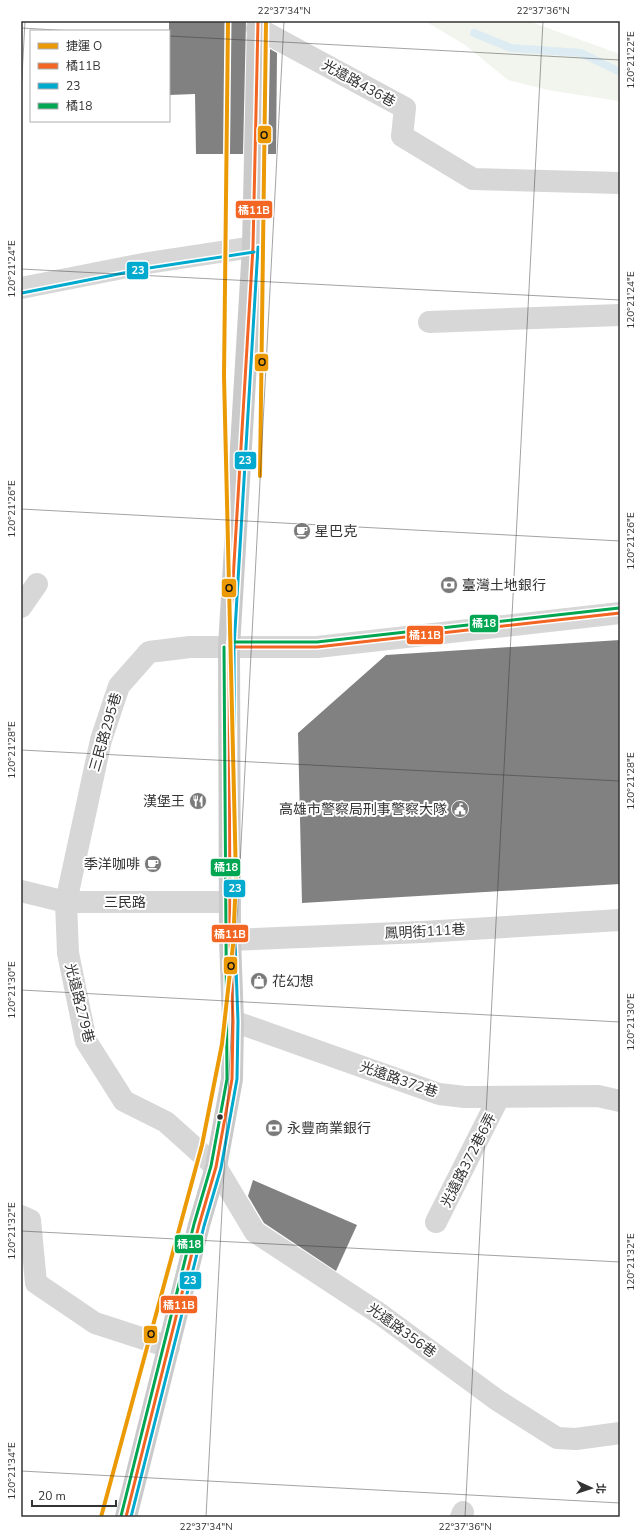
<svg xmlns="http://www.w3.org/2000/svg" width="641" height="1538" font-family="'Nunito Sans','Noto Sans TC',sans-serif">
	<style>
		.green { fill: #f1f5ed }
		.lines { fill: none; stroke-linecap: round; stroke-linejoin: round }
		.stream { stroke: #ddebf3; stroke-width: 8 }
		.building { fill: #818181 }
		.minor { stroke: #d7d7d7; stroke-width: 22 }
		.major { stroke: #cacaca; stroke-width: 22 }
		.bus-1-casing { stroke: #fff; stroke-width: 6 }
		.bus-2-casing { stroke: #fff; stroke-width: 6 }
		.bus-3-casing { stroke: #fff; stroke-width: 6 }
		.bus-1 { stroke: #f26522; stroke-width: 3 }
		.bus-2 { stroke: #00a9ce; stroke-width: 3 }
		.bus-3 { stroke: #00a651; stroke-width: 3 }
		.metro-1-casing { stroke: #fff; stroke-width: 7 }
		.metro-1 { stroke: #eb9a05; stroke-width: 4 }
		.ticks { fill: none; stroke: #333; stroke-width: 1; stroke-opacity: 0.45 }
		.bus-dot { fill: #333; stroke: #fff; stroke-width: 1.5 }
		.labels { text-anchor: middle; stroke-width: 4; stroke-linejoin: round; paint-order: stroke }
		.street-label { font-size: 14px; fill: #333; stroke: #fff }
		.poi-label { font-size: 14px; fill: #333; stroke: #fff; text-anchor: start }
		.line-badge { stroke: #fff; stroke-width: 1.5 }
		.badge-label { font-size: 11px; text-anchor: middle; font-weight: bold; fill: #fff }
		.pale-badge-label { font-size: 11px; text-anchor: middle; font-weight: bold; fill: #111 }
		.neatline { fill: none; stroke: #333; stroke-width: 1.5 }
		.ticks-label { font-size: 10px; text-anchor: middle; fill: #333 }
	</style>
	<rect width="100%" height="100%" fill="#fff"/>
	<polygon class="green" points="425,21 528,21 620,54 619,101 548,90 508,80 465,45"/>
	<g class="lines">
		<polyline class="stream" points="474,33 511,48 581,53 620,72"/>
	</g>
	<g class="building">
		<polygon points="169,21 246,21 243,154 196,154 195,94 169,95"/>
		<polygon points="270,49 277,53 276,154 268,154"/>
		<polygon points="620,640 620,884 302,903 298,733 386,655"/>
		<polygon points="253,1180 357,1225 336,1271 264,1223 248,1196"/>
	</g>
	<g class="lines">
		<g class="minor">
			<polyline points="257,28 405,108 402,136 473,179 620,183"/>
			<polyline points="21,288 148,263 253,247"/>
			<polyline points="429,322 620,315"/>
			<polyline points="21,607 37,584"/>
			<polyline points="620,613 317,647 190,647 149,652 119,686 101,740 66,902 68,953 86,1041 124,1101 166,1122 216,1167 255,1232 380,1314 497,1400 557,1438 576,1439 620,1433"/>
			<polyline points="21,891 66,902 230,902"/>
			<polyline points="230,940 422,932 620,920"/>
			<polyline points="233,1021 439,1094 465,1097 598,1096 620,1101"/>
			<polyline points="21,1216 30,1220 36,1283 95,1323 169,1347"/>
			<polyline points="436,1222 499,1097"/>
			<polyline points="461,1517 463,1512"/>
		</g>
		<polyline class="major" points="126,1517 199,1225 216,1167 232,1079 233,1021 230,940 229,647 253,247 258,21"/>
		<g class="bus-1-casing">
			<g id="bus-1">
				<polyline points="229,647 317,647 620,613"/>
				<polyline points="126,1517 199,1225 216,1167 232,1079 233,1021 230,940 229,647 253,247 258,21"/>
			</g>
		</g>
		<g class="bus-2-casing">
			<g id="bus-2">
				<polyline points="22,293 149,268 254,252"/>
				<polyline points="131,1517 204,1226 221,1168 237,1079 238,1021 235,940 234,647 258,247"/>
			</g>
		</g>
		<g class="bus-3-casing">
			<g id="bus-3">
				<polyline points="229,642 317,642 619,608"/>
				<polyline points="121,1516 194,1224 211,1166 227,1079 224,647"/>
			</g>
		</g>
		<use href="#bus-1" class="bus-1"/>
		<use href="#bus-2" class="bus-2"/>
		<use href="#bus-3" class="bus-3"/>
		<g class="metro-1-casing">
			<g id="metro-1">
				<polyline points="260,476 266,21"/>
				<polyline points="101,1517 202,1145 222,1044 233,945 236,878 224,376 228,21"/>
			</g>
		</g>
		<use href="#metro-1" class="metro-1"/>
	</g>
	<path class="ticks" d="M21,28L74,31M169,36L620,60M21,95L25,21M21,269L620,300M21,509L620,541M21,750L620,781M21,990L620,1022M21,1231L620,1262M21,1471L620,1503M206,1517L284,21M465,1517L543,21"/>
	<defs>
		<g id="cafe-disc" transform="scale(0.9)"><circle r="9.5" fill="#7a7a7a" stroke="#fff"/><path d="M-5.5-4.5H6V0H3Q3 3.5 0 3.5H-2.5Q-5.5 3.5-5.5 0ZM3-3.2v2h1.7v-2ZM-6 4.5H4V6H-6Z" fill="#fff"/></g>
		<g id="bank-disc" transform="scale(0.9)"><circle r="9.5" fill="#7a7a7a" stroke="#fff"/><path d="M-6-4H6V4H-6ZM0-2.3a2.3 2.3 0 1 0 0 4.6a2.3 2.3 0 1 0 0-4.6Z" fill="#fff"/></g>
		<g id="restaurant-disc" transform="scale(0.9)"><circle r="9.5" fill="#7a7a7a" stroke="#fff"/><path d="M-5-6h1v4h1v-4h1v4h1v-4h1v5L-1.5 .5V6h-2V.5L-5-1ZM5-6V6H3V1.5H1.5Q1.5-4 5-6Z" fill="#fff"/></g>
		<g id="civic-disc" transform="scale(0.9)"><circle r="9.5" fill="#7a7a7a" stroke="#fff"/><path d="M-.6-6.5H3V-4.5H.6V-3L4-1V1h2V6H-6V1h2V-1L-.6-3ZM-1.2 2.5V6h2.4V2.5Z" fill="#fff"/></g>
		<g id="shop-disc" transform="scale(0.9)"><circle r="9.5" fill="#7a7a7a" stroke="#fff"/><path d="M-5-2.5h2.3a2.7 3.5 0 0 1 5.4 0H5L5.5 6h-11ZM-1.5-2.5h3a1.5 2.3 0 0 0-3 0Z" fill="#fff"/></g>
	</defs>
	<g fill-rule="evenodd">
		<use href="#cafe-disc" x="302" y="531"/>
		<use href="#bank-disc" x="449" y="585"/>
		<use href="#restaurant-disc" x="198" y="801"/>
		<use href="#civic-disc" x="460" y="809"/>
		<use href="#cafe-disc" x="153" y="864"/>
		<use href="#shop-disc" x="259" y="981"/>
		<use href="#bank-disc" x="274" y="1128"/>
	</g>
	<circle class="bus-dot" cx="220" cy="1117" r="3.5"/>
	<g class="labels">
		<g class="street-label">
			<text transform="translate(359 83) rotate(29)" y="5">光遠路436巷</text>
			<text transform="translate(105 732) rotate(-74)" y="5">三民路295巷</text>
			<text x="125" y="907">三民路</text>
			<text transform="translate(425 931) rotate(-3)" y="5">鳳明街111巷</text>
			<text transform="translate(80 1003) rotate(76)" y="5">光遠路279巷</text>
			<text transform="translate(399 1079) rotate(19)" y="5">光遠路372巷</text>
			<text transform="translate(468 1160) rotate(-63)" y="5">光遠路372巷6弄</text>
			<text transform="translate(402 1330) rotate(36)" y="5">光遠路356巷</text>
		</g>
		<g class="poi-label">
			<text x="315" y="536">星巴克</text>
			<text x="462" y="590">臺灣土地銀行</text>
			<text x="185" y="806" text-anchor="end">漢堡王</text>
			<text x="447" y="814" text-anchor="end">高雄市警察局刑事警察大隊</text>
			<text x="140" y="869" text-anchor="end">季洋咖啡</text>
			<text x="272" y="986">花幻想</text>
			<text x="287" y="1133">永豐商業銀行</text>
		</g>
	</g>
	<g class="line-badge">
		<rect x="257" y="125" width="15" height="19" rx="4" fill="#eb9a05"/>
		<rect x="235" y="200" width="38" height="19" rx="4" fill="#f26522"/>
		<rect x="126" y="261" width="23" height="19" rx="4" fill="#00a9ce"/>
		<rect x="254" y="353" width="15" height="19" rx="4" fill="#eb9a05"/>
		<rect x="234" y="451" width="23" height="19" rx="4" fill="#00a9ce"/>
		<rect x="221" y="578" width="16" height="20" rx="4" fill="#eb9a05"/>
		<rect x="469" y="614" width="30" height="19" rx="4" fill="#00a651"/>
		<rect x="406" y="625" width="38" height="20" rx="4" fill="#f26522"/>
		<rect x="210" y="858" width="31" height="19" rx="4" fill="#00a651"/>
		<rect x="223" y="879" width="23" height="19" rx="4" fill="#00a9ce"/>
		<rect x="211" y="924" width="38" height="19" rx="4" fill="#f26522"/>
		<rect x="223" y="956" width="15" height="19" rx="4" fill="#eb9a05"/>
		<rect x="174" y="1234" width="30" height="20" rx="4" fill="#00a651"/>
		<rect x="179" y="1271" width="23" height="19" rx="4" fill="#00a9ce"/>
		<rect x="160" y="1295" width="38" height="19" rx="4" fill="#f26522"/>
		<rect x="143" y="1325" width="15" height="19" rx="4" fill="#eb9a05"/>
	</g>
	<g class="badge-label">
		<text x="254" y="214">橘11B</text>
		<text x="138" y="274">23</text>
		<text x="245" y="464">23</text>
		<text x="484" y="627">橘18</text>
		<text x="425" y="639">橘11B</text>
		<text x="226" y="871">橘18</text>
		<text x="235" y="892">23</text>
		<text x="230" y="938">橘11B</text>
		<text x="189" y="1248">橘18</text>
		<text x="190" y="1284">23</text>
		<text x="179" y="1309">橘11B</text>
	</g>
	<g class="pale-badge-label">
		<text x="264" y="139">O</text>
		<text x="262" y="366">O</text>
		<text x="229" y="592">O</text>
		<text x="231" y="970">O</text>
		<text x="151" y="1338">O</text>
	</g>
	<rect width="641" height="1538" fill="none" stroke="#ffffff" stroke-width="44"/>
	<rect x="30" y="30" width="140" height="92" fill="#ffffff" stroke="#adadad"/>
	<rect x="38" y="43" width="20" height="6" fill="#eb9a05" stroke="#adadad"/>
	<text x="66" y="50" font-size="12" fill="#333333">捷運 O</text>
	<rect x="38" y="63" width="20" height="6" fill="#f26522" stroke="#adadad"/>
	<text x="66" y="70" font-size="12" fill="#333333">橘11B</text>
	<rect x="38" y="83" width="20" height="6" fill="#00a9ce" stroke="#adadad"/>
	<text x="66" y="90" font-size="12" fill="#333333">23</text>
	<rect x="38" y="103" width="20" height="6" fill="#00a651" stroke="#adadad"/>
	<text x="66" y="110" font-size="12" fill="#333333">橘18</text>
	<g transform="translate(591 1488) rotate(93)" stroke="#ffffff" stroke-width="3" paint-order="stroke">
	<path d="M0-3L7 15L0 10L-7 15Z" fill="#333333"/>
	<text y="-6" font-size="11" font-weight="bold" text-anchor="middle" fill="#333333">北</text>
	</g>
	<path d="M32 1500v6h84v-6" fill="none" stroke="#333333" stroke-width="2"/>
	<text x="38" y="1500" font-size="12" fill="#333333" stroke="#ffffff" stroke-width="3" paint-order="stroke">20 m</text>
	<rect x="22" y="22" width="597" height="1494" class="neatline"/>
	<g class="ticks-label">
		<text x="284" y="14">22°37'34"N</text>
		<text x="543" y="14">22°37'36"N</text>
		<text transform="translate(630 60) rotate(-90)" y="4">120°21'22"E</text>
		<text transform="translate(11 269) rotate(-90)" y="4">120°21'24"E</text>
		<text transform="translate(630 300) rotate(-90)" y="4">120°21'24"E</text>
		<text transform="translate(11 509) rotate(-90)" y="4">120°21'26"E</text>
		<text transform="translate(630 541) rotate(-90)" y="4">120°21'26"E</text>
		<text transform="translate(11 750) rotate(-90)" y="4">120°21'28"E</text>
		<text transform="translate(630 781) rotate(-90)" y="4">120°21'28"E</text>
		<text transform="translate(11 990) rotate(-90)" y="4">120°21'30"E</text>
		<text transform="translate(630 1022) rotate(-90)" y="4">120°21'30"E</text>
		<text transform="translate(11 1231) rotate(-90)" y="4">120°21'32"E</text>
		<text transform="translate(630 1262) rotate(-90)" y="4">120°21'32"E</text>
		<text transform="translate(11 1471) rotate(-90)" y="4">120°21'34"E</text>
		<text x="206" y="1530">22°37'34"N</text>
		<text x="465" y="1530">22°37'36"N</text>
	</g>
</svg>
